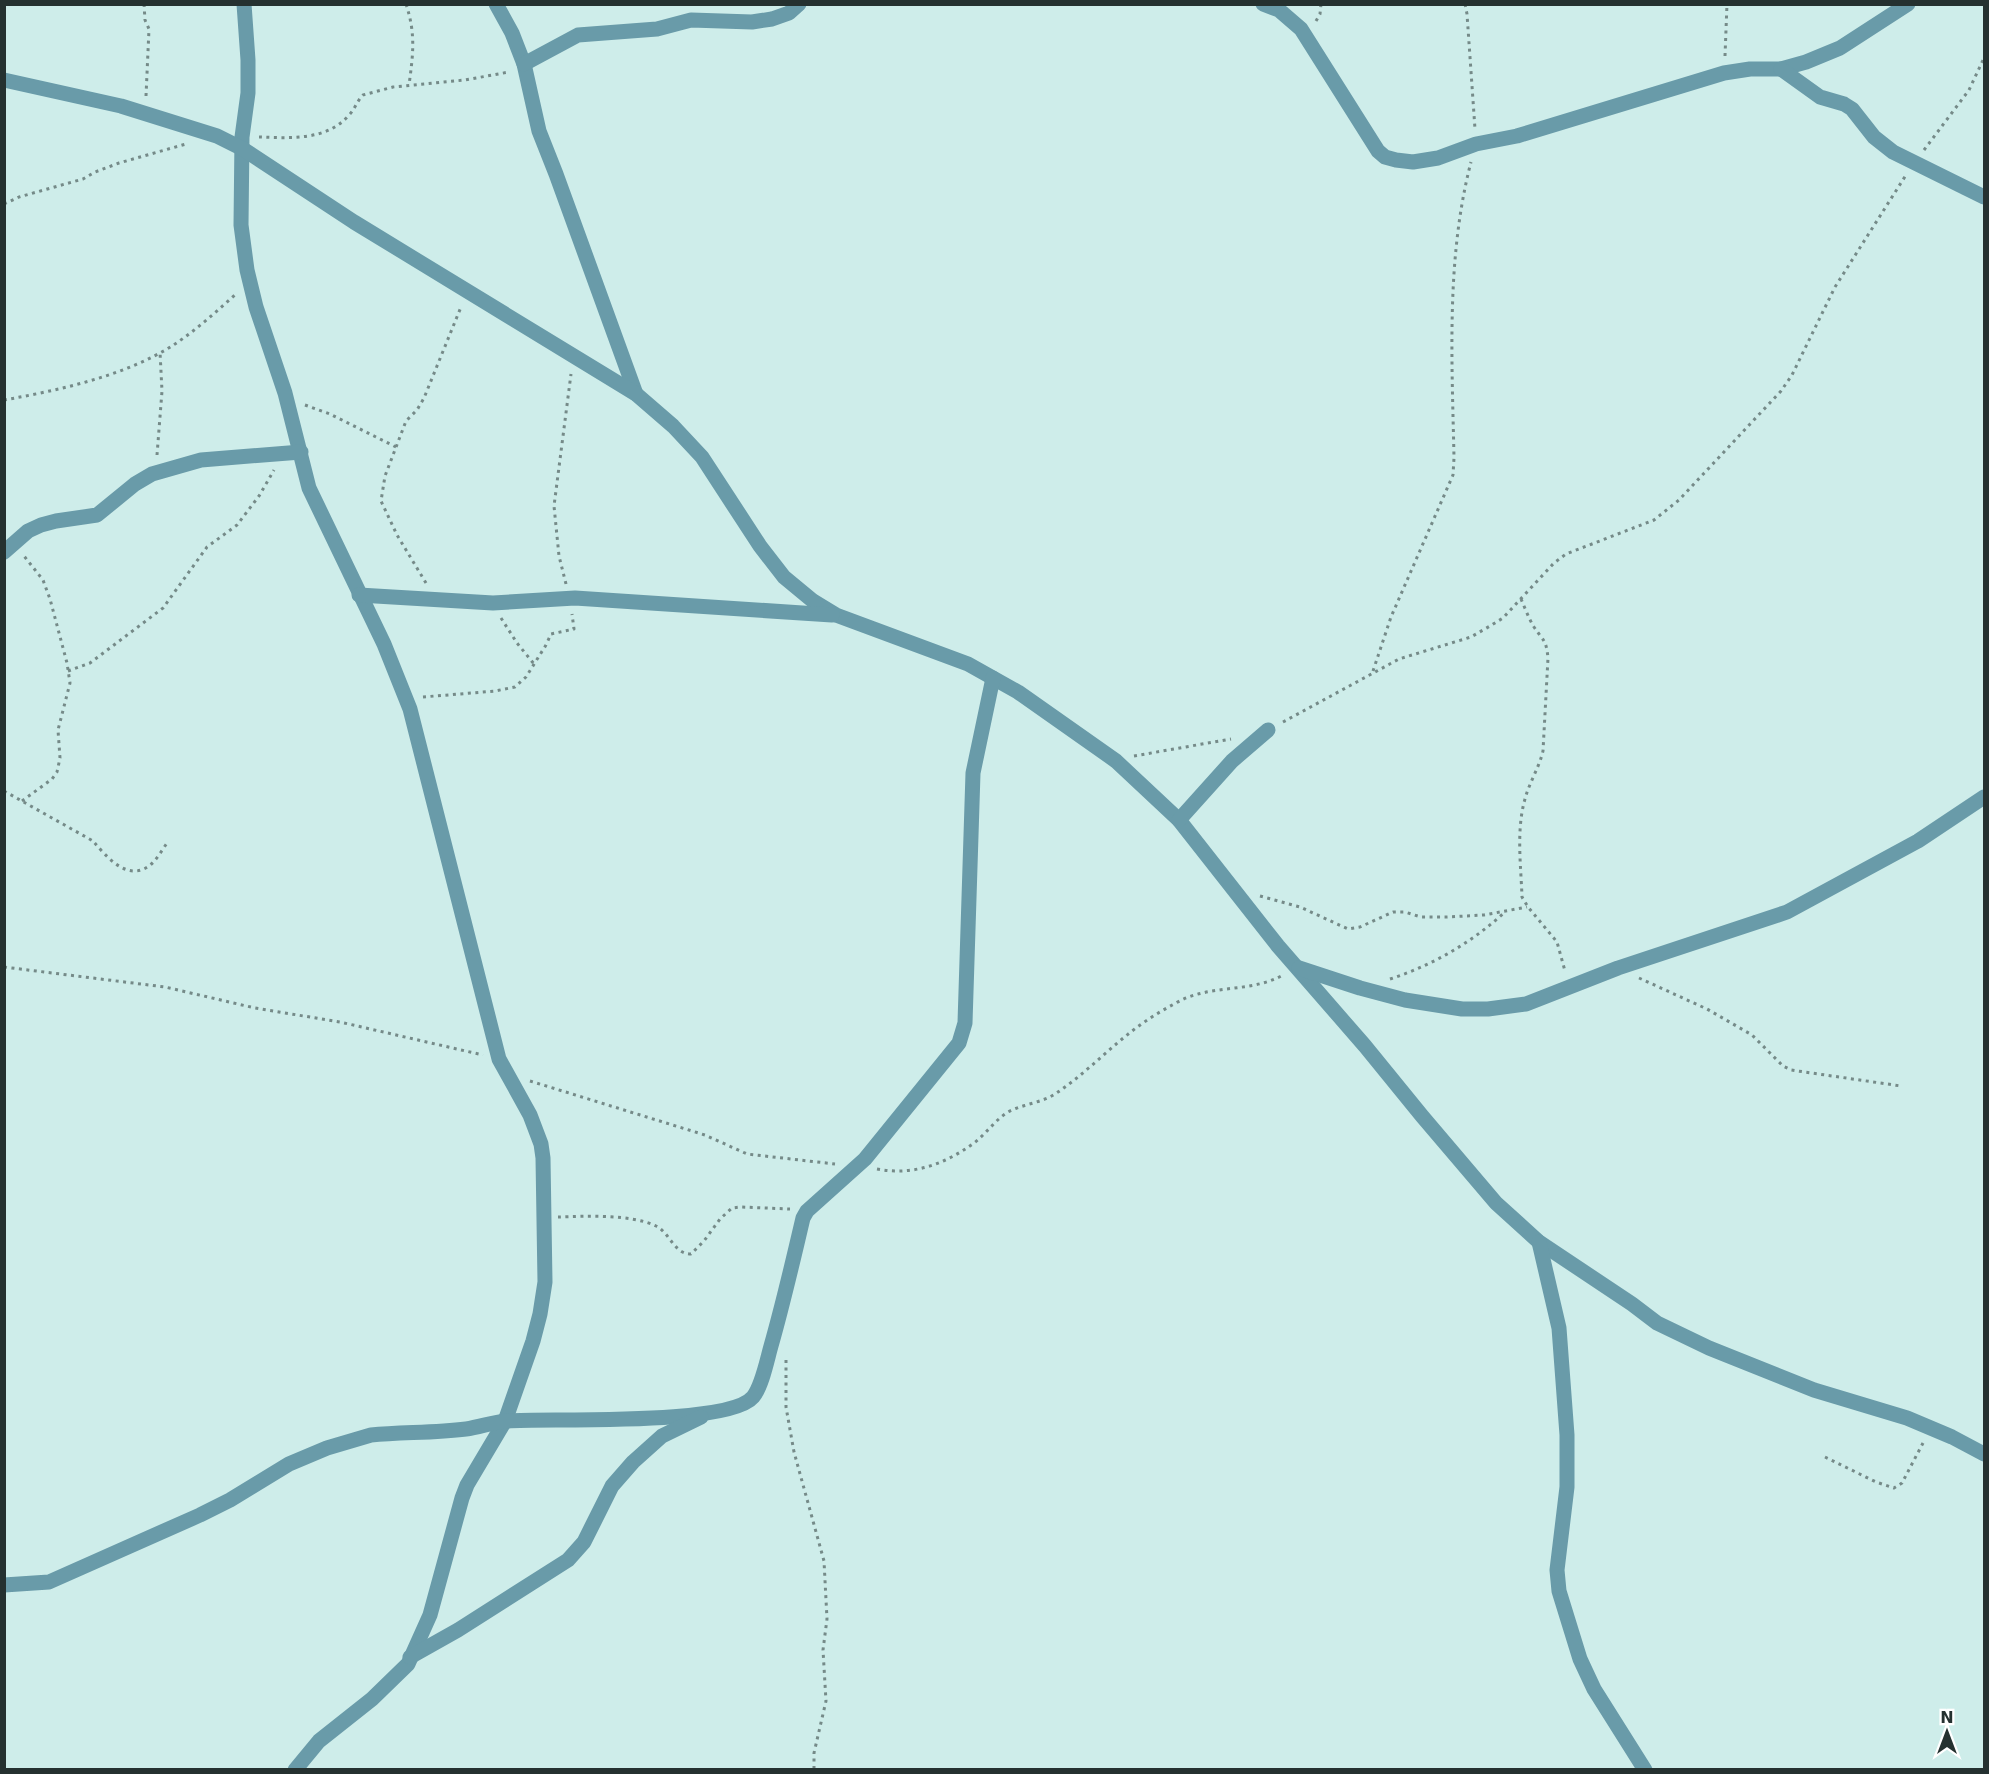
<svg xmlns="http://www.w3.org/2000/svg" width="1989" height="1774" font-family="'DejaVu Sans',sans-serif">
	<style>
		.lines { fill: none; stroke-linecap: round; stroke-linejoin: round }
		.path { stroke: #758a88; stroke-width: 3; stroke-dasharray: 3 4.5; stroke-linecap: butt }
		.street { stroke: #699ba9; stroke-width: 15 }
	</style>
	<rect width="100%" height="100%" fill="#ceedea"/>
	<g class="lines">
		<g class="path">
			<polyline points="144,4 145,20 149,29 146,96"/>
			<path d="M406,4C416,34 413,55 409,85"/>
			<polyline points="1465,4 1467,14 1475,129"/>
			<polyline points="1316,21 1320,14 1321,4"/>
			<polyline points="1725,56 1727,4"/>
			<path d="M259,137C290,138 327,141 349,115C355,109 357,101 363,95L393,87L465,80L509,72"/>
			<polyline points="1924,150 1969,90 1984,58"/>
			<polyline points="4,204 19,197 83,179 95,172 119,163 186,144"/>
			<path d="M4,400C60,390 124,376 172,346C195,331 216,312 237,293"/>
			<polyline points="305,405 330,414 396,447"/>
			<polyline points="157,455 162,391 160,352"/>
			<polyline points="426,583 397,535 381,501 385,476 406,421 417,410 424,398 461,307"/>
			<polyline points="566,584 559,556 554,506 571,374"/>
			<path d="M1521,599C1525,608 1529,619 1534,627C1544,642 1546,639 1548,658L1543,751C1539,768 1529,783 1525,799C1516,830 1521,866 1522,897L1528,907L1557,942L1565,971"/>
			<polyline points="501,618 517,643 534,664"/>
			<polyline points="68,671 90,663 163,608 207,547 237,525 259,496 274,470"/>
			<path d="M1373,671L1391,617L1453,475L1454,458C1452,360 1446,258 1471,162"/>
			<polyline points="423,697 495,691 515,687 526,677 546,645 551,634 574,629 572,614"/>
			<polyline points="1283,722 1399,659 1471,637 1490,626 1503,618 1554,563 1566,554 1654,520 1679,500 1781,391 1792,375 1835,287 1906,175"/>
			<polyline points="1134,756 1231,739"/>
			<path d="M4,791L93,841C106,856 127,882 149,866C156,861 162,850 167,843"/>
			<polyline points="22,801 52,779 57,772 60,758 58,730 70,683 67,663 50,599 43,580 24,556"/>
			<polyline points="1260,896 1300,907 1348,929 1360,927 1393,912 1405,912 1421,917 1446,917 1484,915 1527,907"/>
			<polyline points="4,967 165,987 255,1008 340,1022 483,1055"/>
			<polyline points="1639,978 1707,1009 1752,1035 1783,1066 1791,1070 1901,1086"/>
			<path d="M1390,979C1433,965 1471,943 1505,912"/>
			<polyline points="530,1081 705,1135 747,1154 835,1164"/>
			<path d="M877,1169C913,1176 945,1164 974,1143C986,1134 995,1120 1008,1112C1023,1104 1041,1103 1055,1094C1084,1075 1108,1049 1136,1028C1148,1019 1161,1011 1174,1004C1209,983 1249,994 1283,975"/>
			<path d="M558,1217C586,1216 631,1214 656,1226C670,1233 674,1254 691,1254L704,1241L720,1219L732,1208L741,1207L790,1209"/>
			<polyline points="786,1360 786,1407 794,1452 824,1561 827,1619 823,1650 826,1701 814,1753 814,1770"/>
			<polyline points="1825,1457 1876,1482 1894,1488 1902,1483 1923,1443"/>
		</g>
		<g class="street">
			<polyline points="244,4 248,60 248,93 242,137 241,225 247,270 256,307 285,393 309,488 384,644 410,709 499,1059 530,1115 541,1144 543,1158 545,1282 540,1314 533,1341 505,1421 467,1485 462,1498 430,1615 408,1664 372,1699 319,1741 295,1770"/>
			<polyline points="496,4 512,33 524,64 539,131 556,174 636,394"/>
			<polyline points="1263,4 1279,10 1301,29 1378,151 1385,157 1396,160 1413,162 1438,158 1476,144 1517,136 1724,73 1750,69 1781,69 1806,62 1840,48 1908,4"/>
			<polyline points="524,64 578,35 657,29 691,20 752,22 772,19 789,13 799,4"/>
			<polyline points="1781,69 1820,97 1844,104 1852,109 1874,137 1893,152 1984,197"/>
			<polyline points="4,80 121,106 217,136 243,149 354,222 636,394 673,426 702,457 760,546 784,577 813,601 836,615 968,664 1018,692 1116,761 1179,820 1278,946 1365,1046 1422,1116 1496,1203 1539,1242 1632,1304 1657,1323 1709,1348 1814,1390 1907,1418 1952,1437 1984,1454"/>
			<polyline points="4,552 28,531 41,525 56,521 97,515 135,484 152,474 201,460 301,452"/>
			<polyline points="359,595 493,603 575,598 832,615"/>
			<polyline points="1179,820 1232,761 1268,730"/>
			<polyline points="1299,968 1360,988 1405,1000 1462,1009 1488,1009 1526,1004 1618,968 1787,912 1918,841 1984,797"/>
			<polyline points="1539,1242 1559,1328 1567,1435 1567,1487 1557,1570 1559,1591 1580,1659 1594,1689 1645,1770"/>
			<path d="M4,1585L49,1582L200,1515L230,1500L289,1464L327,1448L371,1435C402,1432 434,1433 466,1429C480,1427 493,1422 506,1421C549,1418 729,1426 753,1397C762,1386 767,1360 771,1346C783,1304 793,1261 803,1218L807,1211L865,1159L959,1043L965,1023L973,773L993,678"/>
			<polyline points="410,1657 458,1630 568,1560 584,1542 612,1486 633,1462 662,1436 701,1417"/>
		</g>
	</g>
	<rect width="1989" height="1774" fill="none" stroke="#253130" stroke-width="12"/>
	<g transform="translate(1947 1732)" stroke="#ffffff" stroke-width="4.5" paint-order="stroke">
	<path d="M0-4.5L10 22L0 15L-10 22Z" fill="#253130"/>
	<text y="-9" font-size="16" font-weight="bold" text-anchor="middle" fill="#253130">N</text>
	</g>
</svg>
